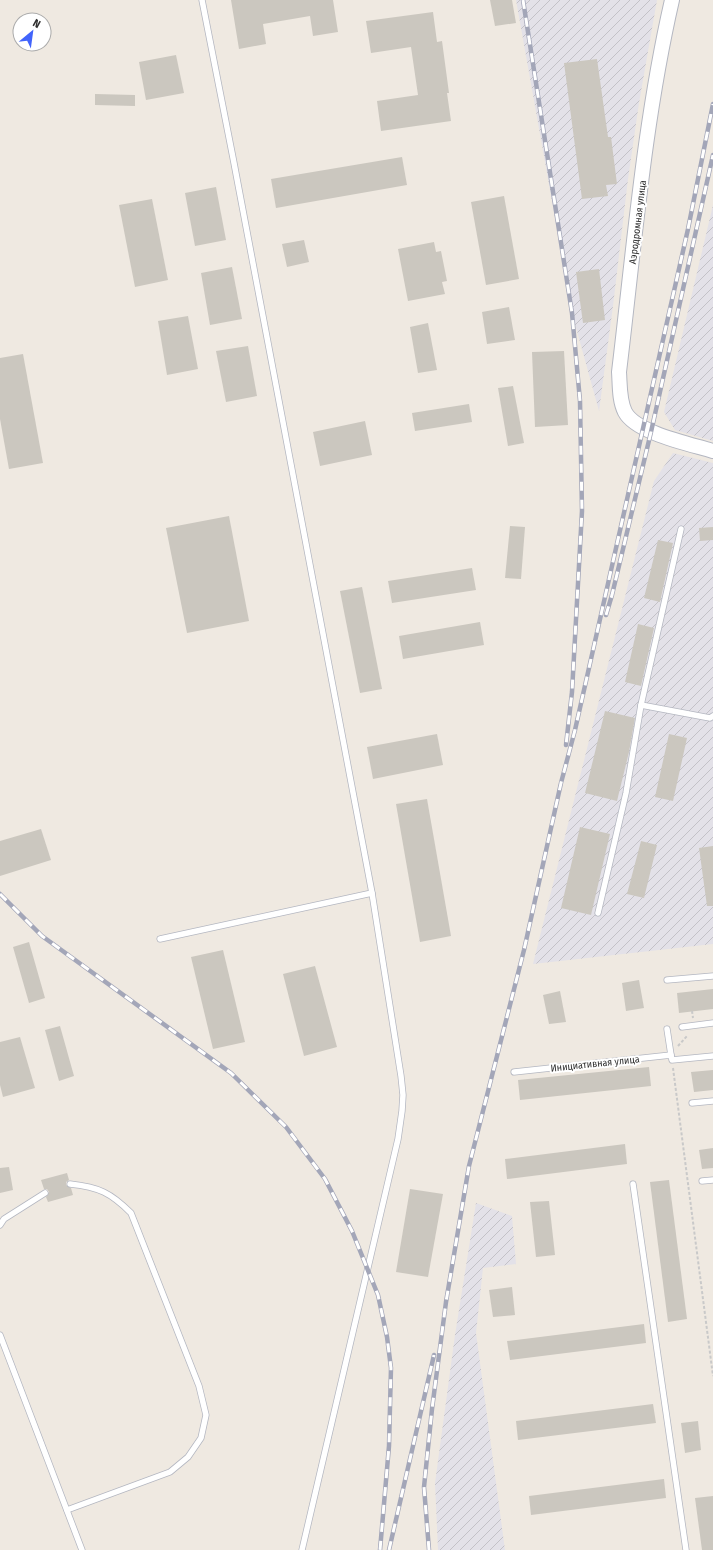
<svg xmlns="http://www.w3.org/2000/svg" width="713" height="1550" font-family="'Fira Sans Condensed',sans-serif">
	<style>
		.industrial { fill: url(#industrial-furrows) }
		.building { fill: #cbc7bf }
		.lines { fill: none; stroke-linecap: round; stroke-linejoin: round }
		.service-casing { stroke: #b4b7c1; stroke-width: 7 }
		.tertiary-casing { stroke: #b4b7c1; stroke-width: 16 }
		.path { stroke: #c9c9c9; stroke-width: 2; stroke-dasharray: 3 2; stroke-linecap: butt }
		.service { stroke: #fff; stroke-width: 5.5 }
		.tertiary { stroke: #fff; stroke-width: 14 }
		.rail-casing { stroke: #a3a6b8; stroke-width: 4.5 }
		.rail { stroke: #fff; stroke-width: 3; stroke-dasharray: 9; stroke-linecap: butt }
		.labels { text-anchor: middle; stroke-width: 4; stroke-linejoin: round; paint-order: stroke }
		.street-label { font-size: 10px; fill: #2e2e2e; stroke: #fff }
	</style>
	<defs>
		<pattern id="industrial-furrows" width="10" height="10" patternUnits="userSpaceOnUse"><rect width="10" height="10" fill="#e3e1e8"/><path d="M-1 1l2-2M0 10L10 0M9 11l2-2" fill="none" stroke="#c3c1c7"/></pattern>
	</defs>
	<rect width="100%" height="100%" fill="#efe9e1"/>
	<g class="industrial">
		<polygon points="516,0 657,0 639,103 628,179 613,306 599,411 572,313"/>
		<polygon points="713,205 713,441 675,430 664,412"/>
		<polygon points="673,453 713,463 713,944 533,964 654,481"/>
		<polygon points="476,1203 512,1216 516,1264 483,1268 476,1333 505,1550 438,1550 435,1483 455,1335"/>
	</g>
	<g class="building">
		<polygon points="231,0 333,0 338,32 313,36 310,16 263,24 266,44 239,49"/>
		<polygon points="490,0 512,0 516,23 495,26"/>
		<polygon points="433,12 437,42 442,41 449,93 447,93 451,121 381,131 377,101 418,95 411,47 371,53 366,21"/>
		<polygon points="176,55 184,93 146,100 139,62"/>
		<polygon points="597,59 608,137 611,137 617,184 606,185 608,196 582,199 564,63"/>
		<polygon points="95,94 135,95 135,106 95,105"/>
		<polygon points="402,157 407,185 276,208 271,179"/>
		<polygon points="216,187 226,240 195,246 185,193"/>
		<polygon points="504,196 519,279 486,285 471,202"/>
		<polygon points="152,199 168,280 135,287 119,205"/>
		<polygon points="304,240 309,262 287,267 282,244"/>
		<polygon points="434,242 436,252 441,251 447,281 442,282 445,294 408,301 398,249"/>
		<polygon points="232,267 242,319 210,325 201,273"/>
		<polygon points="599,269 605,320 583,323 576,272"/>
		<polygon points="509,307 515,340 487,344 482,312"/>
		<polygon points="188,316 198,369 167,375 158,321"/>
		<polygon points="428,323 437,370 418,373 410,327"/>
		<polygon points="248,346 257,396 226,402 216,351"/>
		<polygon points="564,351 568,425 535,427 532,352"/>
		<polygon points="23,354 43,463 9,469 0,419 0,358"/>
		<polygon points="513,386 524,443 508,446 498,388"/>
		<polygon points="469,404 472,422 415,431 412,413"/>
		<polygon points="365,421 372,455 320,466 313,432"/>
		<polygon points="229,516 249,621 187,633 166,528"/>
		<polygon points="510,526 525,527 521,579 505,578"/>
		<polygon points="713,527 713,540 700,541 699,528"/>
		<polygon points="658,540 673,543 660,602 644,598"/>
		<polygon points="472,568 476,590 392,603 388,581"/>
		<polygon points="362,587 382,689 360,693 340,591"/>
		<polygon points="480,622 484,645 403,659 399,636"/>
		<polygon points="638,624 654,628 641,686 625,682"/>
		<polygon points="605,711 635,718 629,752 617,801 585,793"/>
		<polygon points="437,734 443,765 373,779 367,747"/>
		<polygon points="669,734 687,738 673,801 655,797"/>
		<polygon points="427,799 451,936 420,942 396,804"/>
		<polygon points="580,827 610,834 591,915 561,908"/>
		<polygon points="41,829 51,860 0,876 0,841"/>
		<polygon points="641,841 657,845 644,898 627,894"/>
		<polygon points="713,846 713,906 707,906 699,848"/>
		<polygon points="29,942 45,998 29,1003 13,947"/>
		<polygon points="223,950 245,1042 213,1049 191,957"/>
		<polygon points="315,966 337,1047 304,1056 283,974"/>
		<polygon points="639,980 644,1008 626,1011 622,983"/>
		<polygon points="713,989 713,1009 679,1013 677,993"/>
		<polygon points="560,991 566,1022 549,1024 543,995"/>
		<polygon points="60,1026 74,1076 59,1081 45,1030"/>
		<polygon points="20,1037 35,1088 3,1097 0,1085 0,1042"/>
		<polygon points="649,1067 651,1086 520,1100 518,1080"/>
		<polygon points="713,1070 713,1090 694,1092 691,1072"/>
		<polygon points="625,1144 627,1164 507,1179 505,1159"/>
		<polygon points="713,1148 713,1168 702,1169 699,1150"/>
		<polygon points="9,1167 13,1190 0,1193 0,1168"/>
		<polygon points="67,1173 69,1180 66,1182 66,1185 71,1188 73,1195 48,1202 46,1197 49,1192 47,1189 44,1189 41,1180"/>
		<polygon points="669,1180 687,1319 668,1322 650,1182"/>
		<polygon points="410,1189 443,1194 428,1277 396,1272"/>
		<polygon points="549,1201 555,1255 536,1257 530,1202"/>
		<polygon points="512,1287 515,1315 493,1317 489,1290"/>
		<polygon points="644,1324 646,1343 510,1360 507,1341"/>
		<polygon points="653,1404 656,1423 518,1440 516,1421"/>
		<polygon points="698,1421 701,1450 685,1453 681,1423"/>
		<polygon points="664,1479 666,1498 531,1515 529,1496"/>
		<polygon points="713,1496 713,1550 702,1550 695,1498"/>
	</g>
	<g class="lines">
		<g class="service-casing">
			<g id="service">
				<polyline points="202,0 234,163 372,893 401,1076 403,1095 402,1111 398,1139 302,1550"/>
				<polyline points="641,705 710,718 713,716"/>
				<polyline points="598,913 626,793 641,705 681,529"/>
				<polyline points="160,939 372,893"/>
				<polyline points="667,980 713,976"/>
				<polyline points="682,1027 713,1023"/>
				<polyline points="667,1029 671,1055"/>
				<polyline points="514,1072 671,1055 672,1060 713,1056"/>
				<polyline points="692,1103 713,1101"/>
				<polyline points="702,1181 713,1180"/>
				<polyline points="633,1184 686,1550"/>
				<polyline points="0,1225 4,1219 45,1193"/>
				<polyline points="0,1335 82,1550"/>
				<path d="M67,1510L170,1472L188,1457L201,1438L206,1415L199,1386L131,1213C111,1193 99,1187 70,1184"/>
			</g>
		</g>
		<g class="tertiary-casing">
			<path id="tertiary" d="M672,0C644,122 634,248 619,372C620,385 619,400 625,412C636,433 690,444 713,451"/>
		</g>
		<g class="path">
			<polyline points="692,1011 693,1018"/>
			<polyline points="678,1046 687,1036"/>
			<polyline points="673,1068 713,1376"/>
		</g>
		<use href="#service" class="service"/>
		<use href="#tertiary" class="tertiary"/>
		<g class="rail-casing">
			<g id="rail">
				<polyline points="523,0 572,313 580,401 582,511 572,692 566,745"/>
				<polyline points="606,615 612,595 651,432 713,155"/>
				<polyline points="0,894 42,936 231,1073 286,1127 325,1179 352,1231 378,1295 387,1337 391,1368 389,1446 380,1550"/>
				<polyline points="389,1550 434,1355"/>
				<polyline points="429,1550 424,1487 432,1409 446,1302 469,1166 524,950 561,783 575,730 688,229 713,104"/>
			</g>
		</g>
		<use href="#rail" class="rail"/>
	</g>
	<g class="labels">
		<g class="street-label">
			<text transform="translate(637 222) rotate(-83)" y="4">Аэродромная улица</text>
			<text transform="translate(595 1063) rotate(-6)" y="4">Инициативная улица</text>
		</g>
	</g>
	<g transform="translate(32 32) rotate(29)"><circle r="19" fill="#ffffff" stroke="#ababab"/>
	<path d="M0-3L7 15L0 10L-7 15Z" fill="#4264fb"/>
	<text y="-6" font-size="11" font-weight="bold" text-anchor="middle" fill="#2e2e2e">N</text>
	</g>
</svg>
